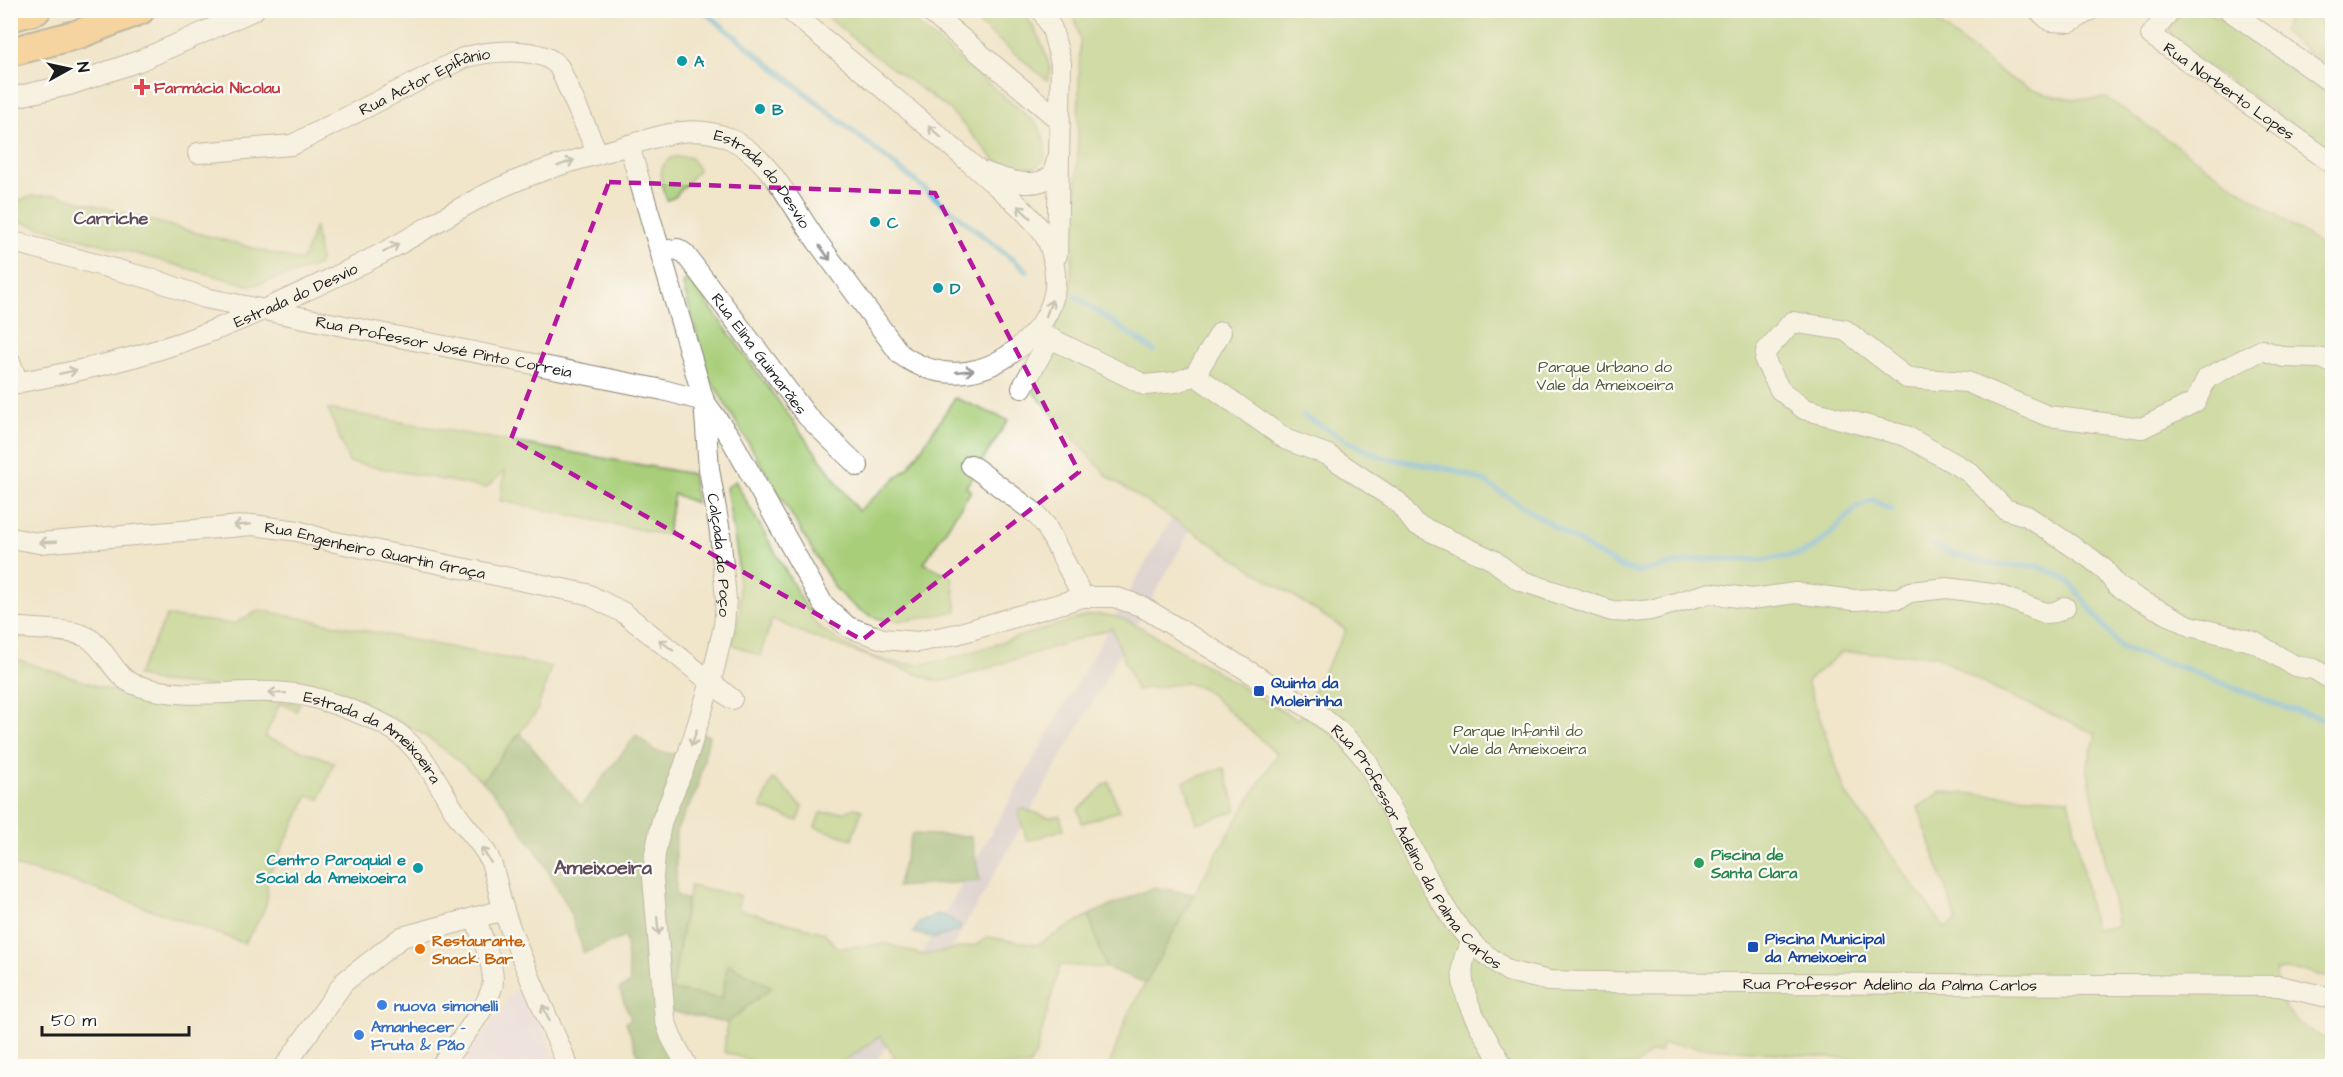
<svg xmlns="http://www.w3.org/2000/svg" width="2343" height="1077" font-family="'Architects Daughter',sans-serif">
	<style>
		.built { fill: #e5d3f0 }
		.industrial { fill: #c7c0d8 }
		.green { fill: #a8ce79; stroke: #62754a; stroke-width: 1.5; fill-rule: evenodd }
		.forest { fill: #86b169; stroke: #516642; stroke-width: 1.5 }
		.water { fill: #5db2d9; stroke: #3c677a; stroke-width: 1.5 }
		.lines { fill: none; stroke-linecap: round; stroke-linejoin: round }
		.stream { stroke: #5db2d9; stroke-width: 6 }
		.minor-casing { stroke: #868073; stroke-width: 22 }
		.highway-casing { stroke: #868073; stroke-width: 32 }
		.minor { stroke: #fff; stroke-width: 20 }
		.highway { stroke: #fabe6d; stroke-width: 28 }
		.oneway { stroke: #999 }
		.marked { fill: none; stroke: #b5179e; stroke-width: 4.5; stroke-dasharray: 12 8; stroke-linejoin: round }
		.culture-dot { fill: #0f9aa8; stroke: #fdfcf7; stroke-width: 2 }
		.health-dot { fill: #e0444e; stroke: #fdfcf7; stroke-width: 2 }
		.transit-dot { fill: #1a4fb4; stroke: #fdfcf7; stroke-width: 2 }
		.leisure-dot { fill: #2e9e5b; stroke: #fdfcf7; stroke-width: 2 }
		.food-dot { fill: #e8710a; stroke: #fdfcf7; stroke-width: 2 }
		.shop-dot { fill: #3f7fe0; stroke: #fdfcf7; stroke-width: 2 }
		.labels { text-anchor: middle; stroke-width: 4.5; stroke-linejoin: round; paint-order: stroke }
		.culture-label { font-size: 16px; font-weight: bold; fill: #0d838f; stroke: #fdfcf7; text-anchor: start }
		.street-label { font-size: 16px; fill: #1c1c1c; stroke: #fdfcf7 }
		.health-label { font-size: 16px; font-weight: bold; fill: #be3a42; stroke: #fdfcf7; text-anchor: start }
		.park-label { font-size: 16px; fill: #4d5a3d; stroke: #fdfcf7 }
		.transit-label { font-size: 16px; font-weight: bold; fill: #164399; stroke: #fdfcf7; text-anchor: start }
		.leisure-label { font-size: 16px; font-weight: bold; fill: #27864d; stroke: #fdfcf7; text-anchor: start }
		.food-label { font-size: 16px; font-weight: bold; fill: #c56008; stroke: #fdfcf7; text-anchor: start }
		.shop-label { font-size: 16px; font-weight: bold; fill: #366cbe; stroke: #fdfcf7; text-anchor: start }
		.neighbourhood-label { font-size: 18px; font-weight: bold; fill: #604c5c; stroke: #fdfcf7 }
		.quarter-label { font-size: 20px; font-weight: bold; fill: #604c5c; stroke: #fdfcf7 }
	</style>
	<rect width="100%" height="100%" fill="#fdfcf7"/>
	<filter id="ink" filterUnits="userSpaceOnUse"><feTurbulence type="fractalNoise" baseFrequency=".0167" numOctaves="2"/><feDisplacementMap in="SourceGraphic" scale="12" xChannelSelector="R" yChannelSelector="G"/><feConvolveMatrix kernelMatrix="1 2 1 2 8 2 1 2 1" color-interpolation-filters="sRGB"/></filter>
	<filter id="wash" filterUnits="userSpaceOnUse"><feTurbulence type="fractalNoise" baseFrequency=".008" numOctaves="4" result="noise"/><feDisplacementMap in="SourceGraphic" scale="24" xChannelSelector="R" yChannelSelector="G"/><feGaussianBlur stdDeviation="1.35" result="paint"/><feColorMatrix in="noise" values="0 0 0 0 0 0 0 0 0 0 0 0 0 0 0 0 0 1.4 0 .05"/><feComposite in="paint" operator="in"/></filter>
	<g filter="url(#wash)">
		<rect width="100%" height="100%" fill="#f1e5ca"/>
		<polygon class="built" points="524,977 558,1066 458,1066 478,1040"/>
		<polygon class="industrial" points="1199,470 1219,481 947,957 893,1038 872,1066 841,1066 902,985 927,945"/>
		<g class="green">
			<path d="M1084,10L1924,11C1954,34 2007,84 2042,93C2062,99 2086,100 2107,98L2332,253V979L2306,971L2275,970C2277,979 2278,990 2281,999C2288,1020 2313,1034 2332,1041V1066H2288L2287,1062L2182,1066H1937L1662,1044L1661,1051L1649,1053L1636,1066H1109L1127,1016L1217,853L1277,754L1203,688L1186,683L1136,690L1112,628L957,678L939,682L811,636L772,619L760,656L732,644L740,609L737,553L726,488L735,481L815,623C842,647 883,666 920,664C943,662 965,654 987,647C1021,636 1055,625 1089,615C1109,613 1124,618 1142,628L1298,720L1346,630L1108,477L1034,393L1033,371L1050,338L1070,293L1077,180L1080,40L1074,15ZM1842,652L1935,655L1990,687L2096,734L2087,767L2118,926L2094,929L2069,799L1941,792L1918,807L1957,921L1945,928L1846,794L1807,681Z"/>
			<path d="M820,11H901L1037,124C1045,136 1046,146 1045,159L1036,167L1012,166L995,160L950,110L871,53Z"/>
			<path d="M963,11H1022C1037,29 1044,48 1051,71L1047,80Z"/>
			<polygon points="2181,11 2208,11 2332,96 2332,137 2326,147 2173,42 2169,29"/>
			<polygon points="2293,11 2332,11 2332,70 2282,31"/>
			<path d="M674,157H690L699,169L675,197L667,200C660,185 655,165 674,157Z"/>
			<polygon points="58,195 300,261 305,255 315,226 320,261 318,266 251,286 11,219 11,203 32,196"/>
			<path d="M688,280L692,282L858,511L909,467L955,398L1008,420L966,487L971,491L924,563L952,577L957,611C906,622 873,633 835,588L708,375L683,285L684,281Z"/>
			<polygon points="328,409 692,474 696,503 674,494 667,535 500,501 505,471 486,488 349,462"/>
			<polygon points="260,610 551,667 537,711 482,781 453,756 421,733 393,718 339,698 152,681 137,675 167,616 234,624"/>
			<path d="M10,657L146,702L247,698L300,703L296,711L280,703L265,737L334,762L320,799L308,796L266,880C273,904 257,924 244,943L81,884L11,865Z"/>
			<polygon points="1224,768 1237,811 1197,823 1184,781"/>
			<path d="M772,779C781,782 792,799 803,807L798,821L761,808Z"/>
			<path d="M1109,782L1119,811L1082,823L1078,809C1090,803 1102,784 1109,782Z"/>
			<polygon points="855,808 862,810 852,839 815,827 820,813 845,812"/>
			<polygon points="1023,809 1048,817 1060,816 1064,829 1027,841 1018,811"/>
			<polygon points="690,886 740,895 738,909 825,933 837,948 887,944 923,955 976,945 988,937 1037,945 1089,915 1106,968 1060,965 1035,1057 1029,1066 901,1066 880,1036 837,1066 766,1066 724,1052 727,1023 771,988 728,964 722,999 672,990"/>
		</g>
		<g class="forest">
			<polygon points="520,733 581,806 636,735 655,751 693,757 702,733 709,736 698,788 676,831 676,895 687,900 672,990 722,999 728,964 772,987 727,1023 670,1011 658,1030 676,1066 642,1066 626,1022 631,1019 619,989 630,983 625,937 584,953 569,909 539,855 503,803 482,781"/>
			<polygon points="912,834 971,836 980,881 897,887"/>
			<polygon points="1154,887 1194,894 1146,983 1106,968 1089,915"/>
		</g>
		<polygon class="water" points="938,914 948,917 961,926 958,931 935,938 913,933 920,921"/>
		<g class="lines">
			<g class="stream">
				<polyline points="702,10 1027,271"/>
				<polyline points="1075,296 1153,350"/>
				<polyline points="1304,416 1351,443 1381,457 1453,470 1483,481 1593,551 1621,567 1638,572 1699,559 1763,560 1800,554 1813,548 1828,536 1857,507 1873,500 1892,510"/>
				<polyline points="1933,545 1954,554 1996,565 2037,566 2061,576 2072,585 2121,648 2186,669 2283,707 2332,721"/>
			</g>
		</g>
	</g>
	<g filter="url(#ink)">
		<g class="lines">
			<g class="minor-casing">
				<g id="minor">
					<polyline points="928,10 1059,120"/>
					<polyline points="1042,10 1052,29 1061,63 1057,255"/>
					<polyline points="2038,10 2050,21 2071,22 2090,10"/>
					<path id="s1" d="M2171,10L2151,35L2332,163"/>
					<polyline points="2229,10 2332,83"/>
					<polyline points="10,98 69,85 139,61 254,10"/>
					<path id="s2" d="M629,145L704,401L709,469L720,532L726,600L724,626L711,682L684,767L662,820L655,854L653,878L665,1019L671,1037L687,1066"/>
					<path id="s3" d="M198,153L292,145L463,58C487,51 542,45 559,67L598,154"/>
					<path d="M984,172C1004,179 1035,192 1053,174L1057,160"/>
					<path id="s4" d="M10,241L155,280L205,298L663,390L704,401L730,437L823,604L848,627L883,639L918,642L957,634L1083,597H1114L1141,606L1311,709C1333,725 1351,740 1367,762L1434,890L1455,923L1477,948L1508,971L1549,981L1586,982L2279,986L2332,998"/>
					<path id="s5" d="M661,251L678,249L685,254L807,416L858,466"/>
					<polyline points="10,361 18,383"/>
					<polyline points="2332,363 2322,358 2284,357 2262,350 2207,378 2195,402 2142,428 2048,416 1967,382 1907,378 1845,330 1792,322 1766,351 1765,361 1780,390 1804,409 1906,436 1969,472 2005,509 2027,516 2090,558 2104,569 2117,586 2138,599 2190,626 2254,642 2295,666 2314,669 2332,680"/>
					<polyline points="1195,375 1221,332"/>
					<path id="s6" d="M10,384C75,372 142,358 204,334C265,311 324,283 381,254C425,231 465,202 511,183C548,167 587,157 626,146C660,136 693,123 728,138C771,156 792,208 819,244C846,281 873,317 900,354C945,386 994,375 1031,336C1049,317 1059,293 1054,267C1053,256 1050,245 1045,236C1028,210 1000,190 977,169C916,115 853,63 789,10"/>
					<polyline points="1022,388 1050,338 1145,385 1176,382 1195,375 1287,440 1328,455 1398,502 1415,524 1493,560 1519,580 1612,611 1632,612 1651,610 1710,593 1752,599 1795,593 1854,600 1899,598 1910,592 1947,588 1999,595 2045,613 2056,612 2065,607"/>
					<polyline points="971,465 1035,513 1046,526 1083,597"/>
					<path id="s7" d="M10,538L39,543L253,525L298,531L330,541L587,594L624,613L732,699"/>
					<path id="s8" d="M10,627C31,630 69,628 87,637C108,649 112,678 139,686C195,704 255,683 311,697C334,703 376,718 395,731C422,750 436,779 452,807C462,825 480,840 489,858C497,875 498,894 504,911C522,964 547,1015 568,1066"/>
					<path d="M1472,943C1469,948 1465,953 1464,959C1455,996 1486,1036 1503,1066"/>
					<polyline points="285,1066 344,982 402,937 504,910"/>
					<path d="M441,1066C455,1046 493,1003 493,980C492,959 482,937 475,917"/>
				</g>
			</g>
			<g class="highway-casing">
				<g id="highway">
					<polyline points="10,17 36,10"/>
					<polyline points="10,52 79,34 140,10"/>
				</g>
			</g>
			<use href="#minor" class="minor"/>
			<use href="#highway" class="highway"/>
		</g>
		<defs><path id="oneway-shaft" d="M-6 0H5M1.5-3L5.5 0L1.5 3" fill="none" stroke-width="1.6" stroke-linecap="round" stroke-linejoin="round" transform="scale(1.5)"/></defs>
		<g class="oneway">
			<use href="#oneway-shaft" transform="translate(935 132) rotate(-138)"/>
			<use href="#oneway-shaft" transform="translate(566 163) rotate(-20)"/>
			<use href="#oneway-shaft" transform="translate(1024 212) rotate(-137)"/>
			<use href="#oneway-shaft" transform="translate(391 248) rotate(-30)"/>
			<use href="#oneway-shaft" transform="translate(825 253) rotate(53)"/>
			<use href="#oneway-shaft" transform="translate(1049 308) rotate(-70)"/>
			<use href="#oneway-shaft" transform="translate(965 371) rotate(-6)"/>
			<use href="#oneway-shaft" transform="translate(68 372) rotate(-12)"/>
			<use href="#oneway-shaft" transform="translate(242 525) rotate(176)"/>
			<use href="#oneway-shaft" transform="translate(48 542) rotate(178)"/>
			<use href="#oneway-shaft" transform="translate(666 645) rotate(-142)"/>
			<use href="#oneway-shaft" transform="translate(277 693) rotate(-179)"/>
			<use href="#oneway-shaft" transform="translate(694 738) rotate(108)"/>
			<use href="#oneway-shaft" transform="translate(486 855) rotate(-122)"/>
			<use href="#oneway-shaft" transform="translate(658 926) rotate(84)"/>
			<use href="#oneway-shaft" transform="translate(546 1013) rotate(-113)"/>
		</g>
	</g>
	<path d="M0 0H2343V1077H0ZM609,182L935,193L1079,472L862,640L511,439Z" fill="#f1e5ca" fill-opacity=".55" fill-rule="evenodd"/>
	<path class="marked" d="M609,182L935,193L1079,472L862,640L511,439Z"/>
	<g class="culture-dot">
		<circle cx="682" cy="61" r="6"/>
		<circle cx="760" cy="109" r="6"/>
		<circle cx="875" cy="222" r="6"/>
		<circle cx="938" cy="288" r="6"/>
		<circle cx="418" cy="868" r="6"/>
	</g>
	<path class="health-dot" d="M139 78h6v6h6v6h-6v6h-6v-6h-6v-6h6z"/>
	<g class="transit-dot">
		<rect x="1253" y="685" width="12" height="12" rx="3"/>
		<rect x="1747" y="941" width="12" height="12" rx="3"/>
	</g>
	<circle class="leisure-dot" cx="1699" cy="863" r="6"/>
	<circle class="food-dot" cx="420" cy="949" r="6"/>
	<g class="shop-dot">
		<circle cx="382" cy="1005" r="6"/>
		<circle cx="359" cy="1035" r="6"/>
	</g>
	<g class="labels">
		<g class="culture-label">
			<text x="694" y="67">A</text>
			<text x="772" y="115">B</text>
			<text x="887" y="228">C</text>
			<text x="950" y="294">D</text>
			<text x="406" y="865" text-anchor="end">Centro Paroquial e<tspan x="406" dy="18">Social da Ameixoeira</tspan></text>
		</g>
		<g class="street-label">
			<text dy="6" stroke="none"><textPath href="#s3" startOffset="242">Rua Actor Epifânio</textPath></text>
			<text dy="6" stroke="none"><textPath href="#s1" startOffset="128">Rua Norberto Lopes</textPath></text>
			<text dy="6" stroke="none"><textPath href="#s6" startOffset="822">Estrada do Desvio</textPath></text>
			<text dy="6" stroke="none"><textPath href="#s6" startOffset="300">Estrada do Desvio</textPath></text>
			<text dy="6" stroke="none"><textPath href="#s4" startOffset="447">Rua Professor José Pinto Correia</textPath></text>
			<text dy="6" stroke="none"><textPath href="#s5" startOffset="150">Rua Elina Guimarães</textPath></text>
			<text dy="6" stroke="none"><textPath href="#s7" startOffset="369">Rua Engenheiro Quartin Graça</textPath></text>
			<text dy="6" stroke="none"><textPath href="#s2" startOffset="422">Calçada do Poço</textPath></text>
			<text dy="6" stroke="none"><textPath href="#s8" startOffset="399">Estrada da Ameixoeira</textPath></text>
			<text dy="6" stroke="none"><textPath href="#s4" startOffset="1660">Rua Professor Adelino da Palma Carlos</textPath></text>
			<text dy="6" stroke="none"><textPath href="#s4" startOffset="2200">Rua Professor Adelino da Palma Carlos</textPath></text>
		</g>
		<g class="health-label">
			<text x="154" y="93">Farmácia Nicolau</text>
		</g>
		<g class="park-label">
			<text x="1605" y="372">Parque Urbano do<tspan x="1605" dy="18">Vale da Ameixoeira</tspan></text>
			<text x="1518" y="736">Parque Infantil do<tspan x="1518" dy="18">Vale da Ameixoeira</tspan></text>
		</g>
		<g class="transit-label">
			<text x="1271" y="688">Quinta da<tspan x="1271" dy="18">Moleirinha</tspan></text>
			<text x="1765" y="944">Piscina Municipal<tspan x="1765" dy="18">da Ameixoeira</tspan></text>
		</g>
		<g class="leisure-label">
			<text x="1711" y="860">Piscina de<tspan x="1711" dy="18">Santa Clara</tspan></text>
		</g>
		<g class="food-label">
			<text x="432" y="946">Restaurante,<tspan x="432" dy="18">Snack Bar</tspan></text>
		</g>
		<g class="shop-label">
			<text x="394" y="1011">nuova simonelli</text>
			<text x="371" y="1032">Amanhecer -<tspan x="371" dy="18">Fruta &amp; Pão</tspan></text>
		</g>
		<g class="neighbourhood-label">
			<text x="111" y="224">Carriche</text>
		</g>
		<g class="quarter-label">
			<text x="603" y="874">Ameixoeira</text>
		</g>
	</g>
	<rect width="2343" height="1077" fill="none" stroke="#fdfcf7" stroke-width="36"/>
	<g transform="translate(69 69) rotate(82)" stroke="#fdfcf7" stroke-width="4.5" paint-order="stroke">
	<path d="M0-4.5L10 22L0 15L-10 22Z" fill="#1c1c1c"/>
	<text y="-9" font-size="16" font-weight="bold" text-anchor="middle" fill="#1c1c1c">N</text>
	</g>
	<path d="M42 1026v9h147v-9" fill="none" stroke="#1c1c1c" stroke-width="3"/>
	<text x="51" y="1026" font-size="18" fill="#1c1c1c" stroke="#fdfcf7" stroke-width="4.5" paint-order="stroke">50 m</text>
</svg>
